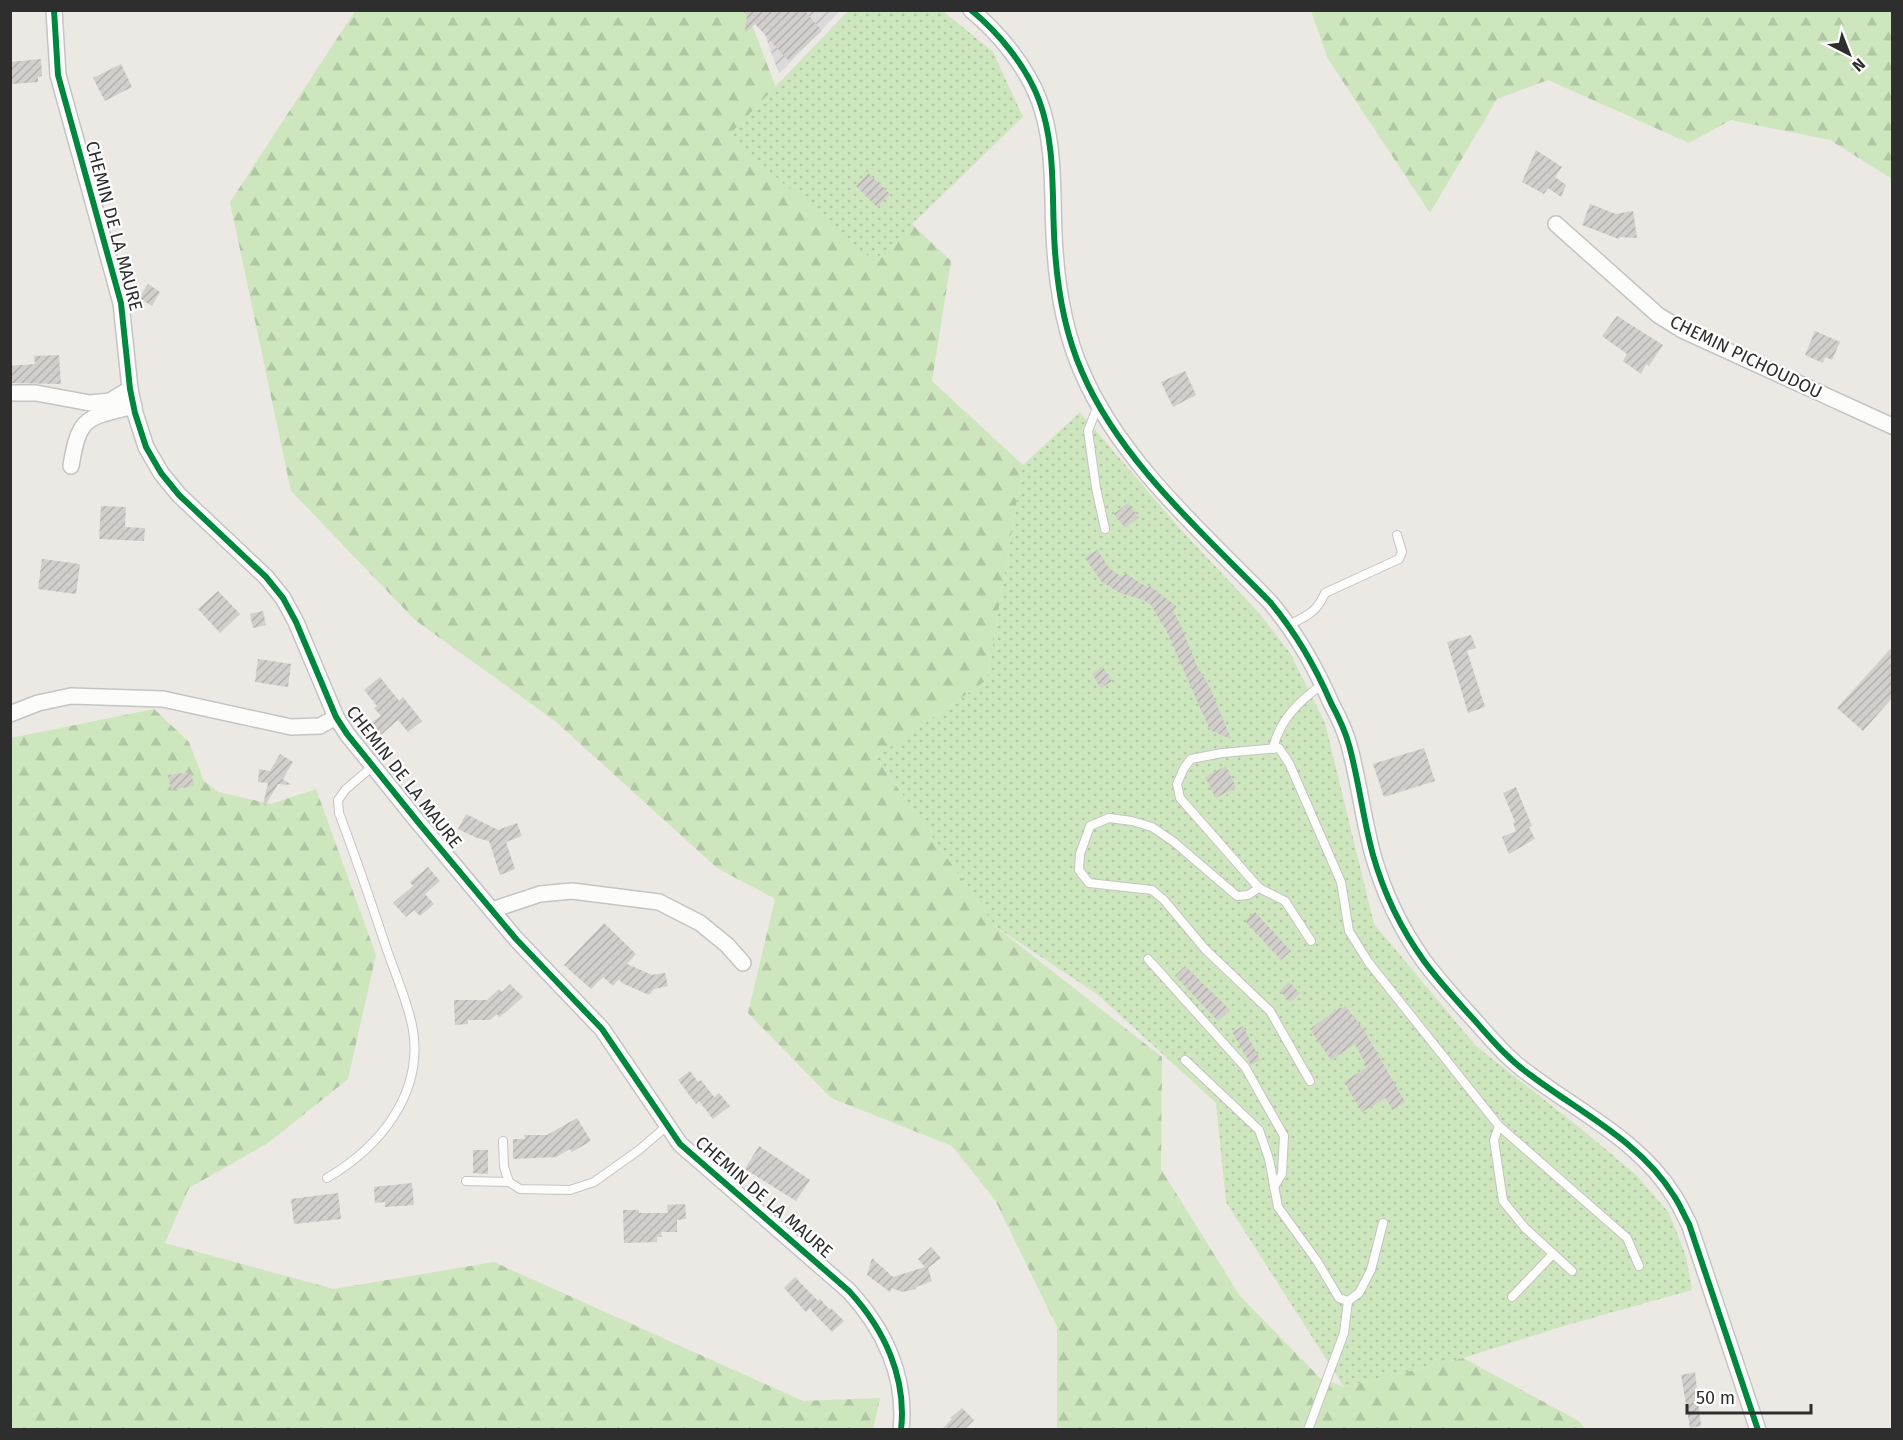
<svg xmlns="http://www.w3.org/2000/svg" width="1903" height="1440" font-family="'Fira Sans',sans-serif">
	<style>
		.industrial { fill: url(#industrial-furrows) }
		.forest { fill: url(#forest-firs) }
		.park { fill: url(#park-dots) }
		.building { fill: url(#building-hatch) }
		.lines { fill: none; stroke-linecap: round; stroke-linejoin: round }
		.service-casing { stroke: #c5c4c5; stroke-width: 10 }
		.minor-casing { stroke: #c5c4c5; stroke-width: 18 }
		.service { stroke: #fcfcfb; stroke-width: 8 }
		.minor { stroke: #fcfcfb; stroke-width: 15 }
		.cycleway-casing { stroke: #fff; stroke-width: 10 }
		.cycleway { stroke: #00873e; stroke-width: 6 }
		.labels { text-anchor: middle; stroke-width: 4.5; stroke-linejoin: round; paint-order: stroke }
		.street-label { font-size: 18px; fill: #2e2e2e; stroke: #fff }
	</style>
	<defs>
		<pattern id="industrial-furrows" width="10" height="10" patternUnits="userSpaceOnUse" patternTransform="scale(1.5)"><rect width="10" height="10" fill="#dcd9db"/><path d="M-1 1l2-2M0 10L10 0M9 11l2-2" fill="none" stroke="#bdbbbc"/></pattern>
		<pattern id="forest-firs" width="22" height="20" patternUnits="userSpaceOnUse" patternTransform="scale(1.5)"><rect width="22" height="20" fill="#cee6be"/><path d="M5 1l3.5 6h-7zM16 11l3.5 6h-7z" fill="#b1c6a4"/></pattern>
		<pattern id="park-dots" width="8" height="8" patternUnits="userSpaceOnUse" patternTransform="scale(1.5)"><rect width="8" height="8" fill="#cee6be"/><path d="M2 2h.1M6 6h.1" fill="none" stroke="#b1c6a4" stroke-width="1.8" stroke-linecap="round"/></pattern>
		<pattern id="building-hatch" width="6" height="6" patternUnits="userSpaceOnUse" patternTransform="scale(1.5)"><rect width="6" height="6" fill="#d1cecb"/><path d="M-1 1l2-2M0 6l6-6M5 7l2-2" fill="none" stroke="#b4b1af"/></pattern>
	</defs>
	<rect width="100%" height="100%" fill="#ece8e4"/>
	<polygon class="industrial" points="756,10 840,11 779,74"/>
	<g class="forest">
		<polygon points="355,11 747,11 781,101 951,261 932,381 1023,465 987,680 876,757 996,927 1162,1057 1161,1169 1240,1296 1320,1378 1344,1387 1463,1358 1579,1421 1585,1429 1057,1429 1057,1327 995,1200 952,1146 831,1098 748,1013 775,899 717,868 555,721 415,620 291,491 230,202"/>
		<polygon points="1311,11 1892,11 1892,179 1830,140 1731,120 1689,143 1548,80 1497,99 1430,213 1328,59"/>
		<polygon points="154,709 189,742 204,781 218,792 271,804 316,789 376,955 348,1079 268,1143 189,1188 165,1243 334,1289 494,1262 803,1401 880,1398 873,1430 11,1430 11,738"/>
	</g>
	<g class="park">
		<polygon points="848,11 943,11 993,52 1023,117 874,261 728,136"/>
		<polygon points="1080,412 1181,530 1259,613 1290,653 1325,723 1374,924 1476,1046 1585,1132 1635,1174 1669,1213 1686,1256 1692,1290 1567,1325 1463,1358 1344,1387 1226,1202 1216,1103 1097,994 996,927 876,757 987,680 1023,465"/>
	</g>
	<g class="building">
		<polygon points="742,10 804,10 822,31 789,61 755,24 745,33 747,16"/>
		<polygon points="41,59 42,76 38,77 38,82 12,84 10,62"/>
		<polygon points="121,64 132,87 105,101 93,78"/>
		<polygon points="1536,150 1562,167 1555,177 1566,185 1561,197 1548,188 1544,194 1522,182"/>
		<polygon points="868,173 890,194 877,207 856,186"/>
		<polygon points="1590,204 1616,214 1633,211 1637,238 1620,237 1619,239 1582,225"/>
		<polygon points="148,284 160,292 152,306 139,298"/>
		<polygon points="1617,316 1663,345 1649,366 1646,364 1641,374 1623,361 1627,354 1602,336"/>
		<polygon points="1815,331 1840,342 1832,360 1825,357 1823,363 1805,355"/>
		<polygon points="59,355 61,384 10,383 10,366 35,364 34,356"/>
		<polygon points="1185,371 1196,395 1173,407 1161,382"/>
		<polygon points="1128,503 1139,517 1125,528 1114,514"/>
		<polygon points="101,506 126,507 125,527 145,528 144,541 99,539"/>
		<polygon points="1097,550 1110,569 1122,577 1125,573 1148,588 1150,586 1176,606 1175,609 1171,607 1180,624 1197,666 1210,688 1231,739 1210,730 1166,630 1151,605 1144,600 1120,593 1102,582 1085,558"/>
		<polygon points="42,559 80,564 76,594 38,589"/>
		<polygon points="218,591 240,614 220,633 198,609"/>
		<polygon points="263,611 266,625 253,628 250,614"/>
		<polygon points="1471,635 1476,648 1467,651 1485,707 1468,713 1447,642"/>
		<polygon points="1893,646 1893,697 1863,731 1837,708"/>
		<polygon points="258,659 291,664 288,687 255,682"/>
		<polygon points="1103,667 1112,681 1101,688 1092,674"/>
		<polygon points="380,677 399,701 403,697 422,721 408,732 398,720 381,735 371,723 381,716 374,708 377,706 364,690"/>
		<polygon points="1424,748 1435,781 1384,797 1373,764"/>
		<polygon points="280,754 293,762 283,779 281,778 292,785 278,784 265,806 263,805 268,783 258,782 259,769 270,771"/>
		<polygon points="1226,766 1236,787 1216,798 1205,777"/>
		<polygon points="191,772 194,786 171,790 168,775"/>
		<polygon points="1516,787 1532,826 1529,827 1535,839 1509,854 1502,837 1516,831 1513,823 1515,822 1503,793"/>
		<polygon points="466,814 498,830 517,823 522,836 506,842 515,869 500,875 489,841 477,838 458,829"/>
		<polygon points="428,867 440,881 425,894 434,904 420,916 414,910 406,917 393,903 413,886 410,882"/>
		<polygon points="1255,912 1291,951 1281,960 1245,921"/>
		<polygon points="604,923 636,954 627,964 652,975 665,973 668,986 654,989 649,995 622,983 619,979 613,986 603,977 591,989 564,965"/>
		<polygon points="1185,966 1230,1010 1218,1021 1175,976"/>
		<polygon points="1289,982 1300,993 1291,1002 1280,991"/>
		<polygon points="510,984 523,997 506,1012 499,1017 497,1014 490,1020 468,1020 468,1024 455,1025 454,1000 487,1000 499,989 502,992"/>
		<polygon points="1345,1006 1364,1030 1405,1102 1392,1110 1386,1098 1362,1112 1344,1082 1367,1067 1355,1044 1331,1060 1310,1029 1340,1007 1341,1009"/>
		<polygon points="1243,1026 1260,1060 1251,1065 1232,1032"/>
		<polygon points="690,1071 698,1082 701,1080 714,1097 719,1093 730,1106 713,1119 699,1101 696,1104 678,1080"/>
		<polygon points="577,1118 591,1141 572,1152 570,1149 556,1157 513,1159 513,1139 525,1139 524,1135 547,1135"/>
		<polygon points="759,1146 810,1180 796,1201 745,1169"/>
		<polygon points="473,1150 488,1150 488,1174 473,1173"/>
		<polygon points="412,1183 414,1205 385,1207 385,1202 375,1203 374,1187"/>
		<polygon points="338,1193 341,1219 294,1224 291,1199"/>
		<polygon points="685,1204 686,1219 677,1220 677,1232 661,1232 662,1237 657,1237 657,1242 624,1243 623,1210 639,1210 639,1213 668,1213 667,1205"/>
		<polygon points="931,1247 941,1258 928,1268 932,1281 916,1287 916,1289 902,1292 892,1288 890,1292 867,1275 872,1258 893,1277 925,1267 918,1259"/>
		<polygon points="795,1277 818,1301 820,1299 830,1310 831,1308 844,1321 832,1332 810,1309 812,1306 806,1312 784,1288"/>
		<polygon points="1695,1372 1701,1426 1690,1428 1681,1375"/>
		<polygon points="962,1408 974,1420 964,1430 941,1430 952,1419 950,1418"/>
	</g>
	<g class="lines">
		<g class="service-casing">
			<g id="service">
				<polyline points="1098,405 1088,431 1096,488 1105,529"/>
				<path d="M1289,625C1307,616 1317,612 1325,593L1399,559L1402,552L1397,535"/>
				<path d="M1273,749C1279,720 1300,700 1323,684"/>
				<polyline points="1259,888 1248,895 1237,896 1174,842 1152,827 1132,821 1109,818 1090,826 1080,854 1079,870 1089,883 1152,890 1164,900 1205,949 1270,1011 1310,1081"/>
				<polyline points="1311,941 1285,901 1259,888 1180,798 1177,784 1184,768 1191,759 1222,753 1279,748 1289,763 1341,882 1349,931 1369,963 1499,1126"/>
				<polyline points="1148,959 1245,1067 1284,1136 1282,1174 1274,1187"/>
				<polyline points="1185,1060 1259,1130 1269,1159 1278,1207 1317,1261 1339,1298 1348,1301 1359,1293 1371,1270 1383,1223"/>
				<polyline points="503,1141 504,1167 509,1182"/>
				<path d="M327,1178C380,1147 423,1094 413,1030C409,1005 394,971 386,947C371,902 356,858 339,813L338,800L346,789L373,766"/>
				<polyline points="466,1181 509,1182 520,1189 570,1190 594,1182 639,1150 668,1125"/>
				<polyline points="1572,1271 1525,1228 1503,1201 1494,1140 1499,1126 1627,1238 1639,1266"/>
				<polyline points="1512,1297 1553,1254"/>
				<polyline points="1308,1430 1344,1333 1348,1301"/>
			</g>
		</g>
		<g class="minor-casing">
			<g id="minor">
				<path d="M54,10L58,75L121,303L130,389L135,413L146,447L161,473L179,495L266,577L283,598L296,622L336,717L347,734L418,822L516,939L602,1029L680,1144L849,1291C884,1329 907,1377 901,1430"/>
				<path d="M971,10C999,33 1026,66 1039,100C1055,143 1052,189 1054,234C1056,281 1063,329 1082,372C1120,461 1203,533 1270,602C1296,633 1315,666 1331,703C1338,716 1345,730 1349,745C1359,781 1363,819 1373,855C1384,894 1401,929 1424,961C1440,983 1459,1003 1477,1023C1493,1041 1509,1060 1529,1074C1579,1112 1640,1141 1674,1196C1680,1205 1684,1215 1689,1224L1758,1430"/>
				<polyline points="1556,224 1658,315 1682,330 1892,426"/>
				<polyline points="10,393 36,393 90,403 110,401 130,389"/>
				<path d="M71,466C79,415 87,418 134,406"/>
				<polyline points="10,714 38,703 71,696 163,699 291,727 320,726 336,717"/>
				<polyline points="492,910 540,894 572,891 659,902 700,923 727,945 743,963"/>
			</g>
		</g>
		<use href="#service" class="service"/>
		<use href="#minor" class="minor"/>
		<g class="cycleway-casing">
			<g id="cycleway">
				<path d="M54,10L58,75L121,303L130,389L135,413L146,447L161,473L179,495L266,577L283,598L296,622L336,717L347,734L418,822L516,939L602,1029L680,1144L849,1291C884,1329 907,1377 901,1430"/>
				<path d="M971,10C999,33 1026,66 1039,100C1055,143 1052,189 1054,234C1056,281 1063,329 1082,372C1120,461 1203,533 1270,602C1296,633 1315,666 1331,703C1338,716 1345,730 1349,745C1359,781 1363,819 1373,855C1384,894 1401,929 1424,961C1440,983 1459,1003 1477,1023C1493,1041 1509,1060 1529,1074C1579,1112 1640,1141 1674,1196C1680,1205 1684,1215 1689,1224L1758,1430"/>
			</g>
		</g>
		<use href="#cycleway" class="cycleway"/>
	</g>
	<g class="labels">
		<g class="street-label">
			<text transform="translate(114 226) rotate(75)" y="6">CHEMIN DE LA MAURE</text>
			<text transform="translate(1746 357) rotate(26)" y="6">CHEMIN PICHOUDOU</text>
			<text transform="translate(404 777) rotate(52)" y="6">CHEMIN DE LA MAURE</text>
			<text transform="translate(764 1197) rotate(41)" y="6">CHEMIN DE LA MAURE</text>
		</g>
	</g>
	<rect width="1903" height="1440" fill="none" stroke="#2e2e2e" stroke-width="24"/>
	<g transform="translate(1849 54) rotate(138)" stroke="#ffffff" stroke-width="4.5" paint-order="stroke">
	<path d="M0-4.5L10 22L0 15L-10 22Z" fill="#2e2e2e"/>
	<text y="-9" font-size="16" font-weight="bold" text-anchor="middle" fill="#2e2e2e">N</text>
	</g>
	<path d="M1687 1404v9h124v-9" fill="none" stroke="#2e2e2e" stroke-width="3"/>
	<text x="1696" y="1404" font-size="18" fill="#2e2e2e" stroke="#ffffff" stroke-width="4.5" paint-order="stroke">50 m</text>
</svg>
